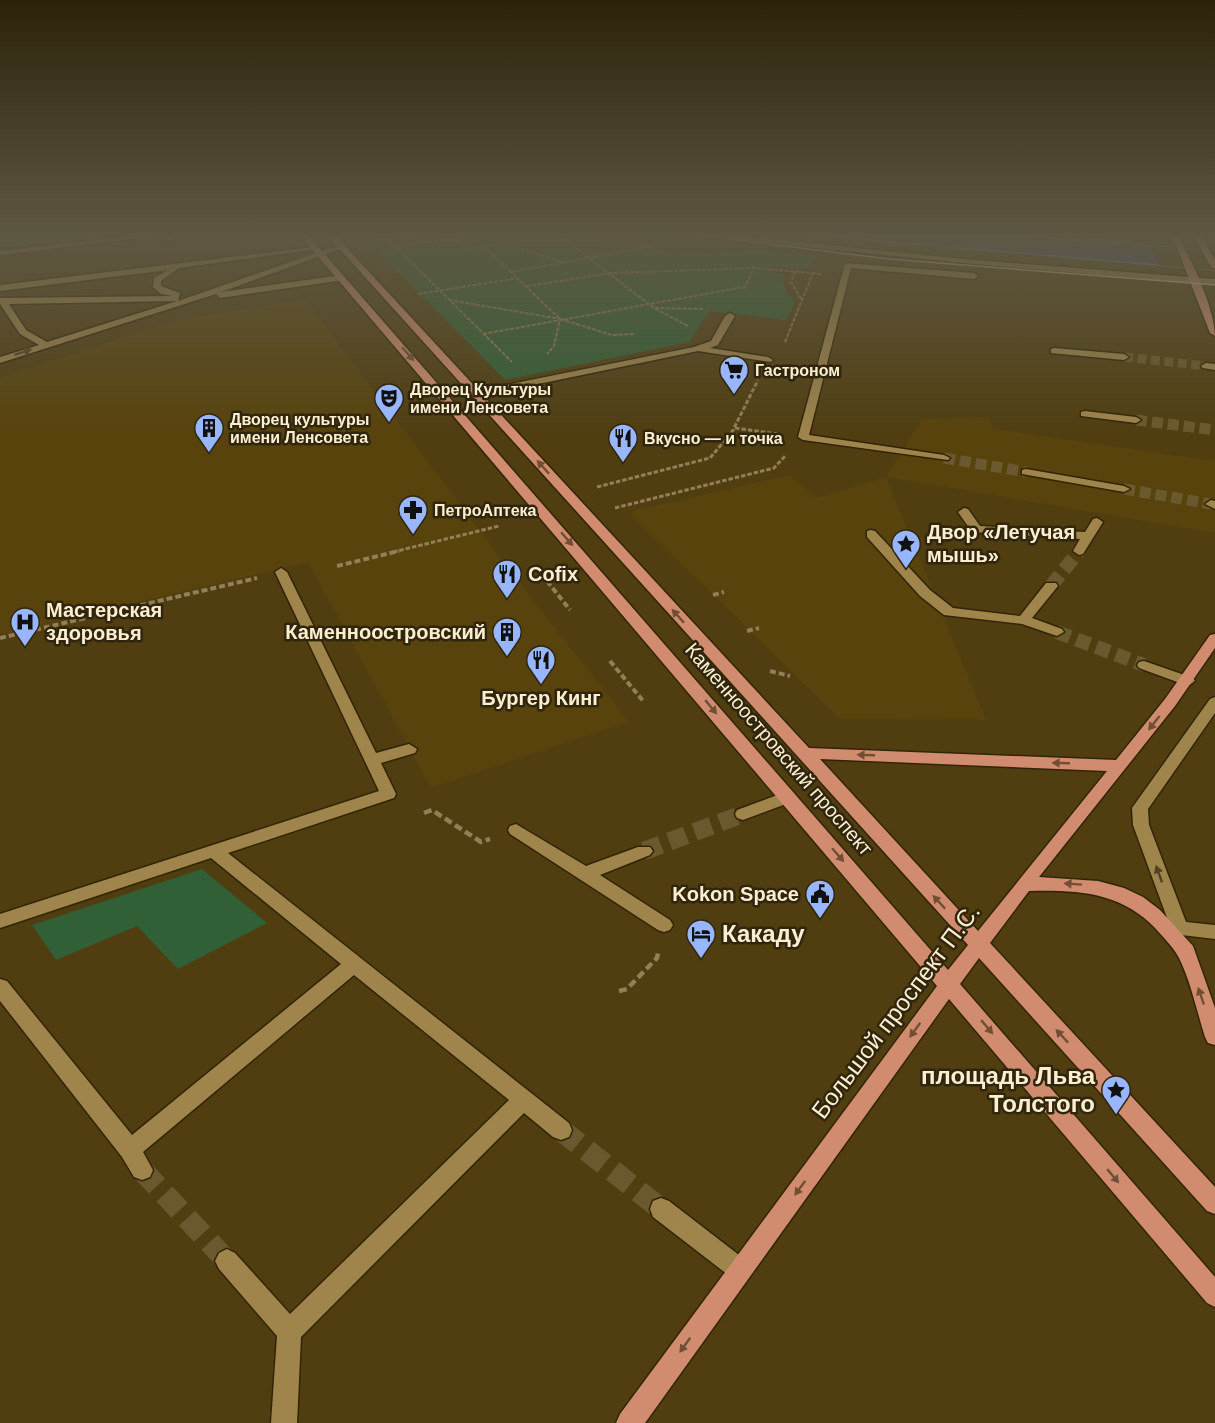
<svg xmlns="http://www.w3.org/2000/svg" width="1215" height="1423" font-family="Arial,sans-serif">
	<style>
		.built { fill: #58430d }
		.green { fill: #316036 }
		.water { fill: #3b5391; stroke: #7582a4; stroke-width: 1.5 }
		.pier { fill: #503e11 }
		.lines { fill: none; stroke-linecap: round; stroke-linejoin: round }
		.minor-tunnel-far4 { stroke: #6a592e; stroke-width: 9; stroke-dasharray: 9 4.5; stroke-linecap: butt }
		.minor-tunnel-far3 { stroke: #6a592e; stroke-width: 11; stroke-dasharray: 11 5; stroke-linecap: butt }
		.minor-tunnel-far2 { stroke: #6a592e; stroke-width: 14; stroke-dasharray: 14 7; stroke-linecap: butt }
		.minor-tunnel-far1 { stroke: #6a592e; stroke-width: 18; stroke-dasharray: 18 9; stroke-linecap: butt }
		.minor-tunnel { stroke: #6a592e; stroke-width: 22; stroke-dasharray: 22 11; stroke-linecap: butt }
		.minor-casing { stroke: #322506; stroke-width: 3 }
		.major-casing { stroke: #322506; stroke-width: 3 }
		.path-far3 { stroke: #907f58; stroke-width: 2; stroke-dasharray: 4 1.5; stroke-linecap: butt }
		.path-far2 { stroke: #907f58; stroke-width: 3; stroke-dasharray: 4.5 2; stroke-linecap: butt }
		.path-far1 { stroke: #907f58; stroke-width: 4; stroke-dasharray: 6 3; stroke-linecap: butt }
		.path { stroke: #907f58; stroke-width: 4.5; stroke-dasharray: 8 4; stroke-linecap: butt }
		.minor { fill: #9f854c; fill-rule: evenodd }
		.major { fill: #d18c70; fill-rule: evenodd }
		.tram { stroke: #daccab; stroke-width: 1.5 }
		.oneway { fill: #514221 }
		.oneway2 { fill: #704f35 }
		.labels { text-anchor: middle; stroke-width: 5; stroke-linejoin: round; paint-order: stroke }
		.far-poi-label { font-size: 16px; font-weight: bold; fill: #fcefd1; stroke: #30260e; text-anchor: start }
		.poi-label { font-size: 20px; font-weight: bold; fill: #fcefd1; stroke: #30260e; text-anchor: start }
		.street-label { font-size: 20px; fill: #fcefd1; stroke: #30260e }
		.near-poi-label { font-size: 24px; font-weight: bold; fill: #fcefd1; stroke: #30260e; text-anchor: start }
		.near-street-label { font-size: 24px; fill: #fcefd1; stroke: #30260e }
	</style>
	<rect width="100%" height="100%" fill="#503e11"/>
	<g class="built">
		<polygon points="305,299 502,560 629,722 431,788 308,562 0,635 0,377 182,319"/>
		<polygon points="988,417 994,429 1215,461 1215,533 886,477 986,720 840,719 629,512 790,475 816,498 886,477 922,419"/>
	</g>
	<g class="green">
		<polygon points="10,235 129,235 0,250 0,236"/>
		<path d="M485,235H591L598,241L687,254L760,250L815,256L809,269L776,266L774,273L785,274C781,287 787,292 795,301L787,320L710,311L689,342L505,380L378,251Z"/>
		<polygon points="628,235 655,235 712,243 660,243"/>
		<polygon points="202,869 267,923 178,969 137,926 56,960 32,925"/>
	</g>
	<polygon class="water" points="805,235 1018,235 1215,251 1215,270"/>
	<polygon class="pier" points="1151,246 1215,251 1215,270 1158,265"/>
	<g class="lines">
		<polyline class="minor-tunnel-far4" points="1124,357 1206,366"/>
		<g class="minor-tunnel-far3">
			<polyline points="1136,420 1215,430"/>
			<polyline points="944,458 1026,472"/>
			<polyline points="1124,489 1211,504"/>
		</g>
		<g class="minor-tunnel-far2">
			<polyline points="1051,586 1079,551"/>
			<polyline points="1057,632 1144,665"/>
		</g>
		<polyline class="minor-tunnel-far1" points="644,851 743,814"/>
		<g class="minor-tunnel">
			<polyline points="561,1130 661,1209"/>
			<polyline points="142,1170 227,1261"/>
		</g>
		<g class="minor-casing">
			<g id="minor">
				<polygon points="139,235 162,235 0,255 0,251"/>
				<polygon points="165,235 173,235 175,239 168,241"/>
				<polygon points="704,235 729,235 974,260 1215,279 1215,285 974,264 708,237"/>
				<polygon points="1186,235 1215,235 1215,238 1190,237"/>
				<path d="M339,245L346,247L221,292L342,275L346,278L345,280L220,298L216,294L0,363V357L39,345L20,334L0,304V298L172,296L161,294L153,287L154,278L168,270L0,291V285L314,247L318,249L179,268L161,281V286L180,293L178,301ZM177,301L47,342L26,330L9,304Z"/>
				<polygon points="845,263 974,273 978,276 974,279 851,268 809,435 944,455 950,458 948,460 803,440 798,437"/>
				<polygon points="730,313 735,316 718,345 710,348 768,357 773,360 771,362 698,351 476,397 471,394 476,391 694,347 711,341 725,316"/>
				<polygon points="1054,348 1124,354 1129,357 1124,360 1051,353 1051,349"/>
				<polygon points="1206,363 1215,364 1215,370 1203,368 1201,366"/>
				<polygon points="1085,411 1136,417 1141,420 1136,423 1081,416 1081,412"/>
				<polygon points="1026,469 1124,486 1130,489 1124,492 1022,474 1022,470"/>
				<polygon points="1211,500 1215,501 1215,509 1205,504"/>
				<polygon points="964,508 968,509 980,526 1085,532 1093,519 1097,518 1103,522 1083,554 1079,555 1073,551 1080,539 972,532 958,512"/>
				<polygon points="871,530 875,531 930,590 953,608 1020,616 1046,583 1056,583 1058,586 1032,618 1062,629 1064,632 1057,636 1022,624 944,615 920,596 867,537 867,531"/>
				<polygon points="281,568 287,572 376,753 409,744 417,749 415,753 381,763 396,794 394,798 228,853 569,1123 572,1130 569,1137 561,1140 553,1137 524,1113 301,1337 297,1423 271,1423 277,1336 219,1269 215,1261 219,1253 227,1249 235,1253 290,1314 509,1100 354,975 143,1152 153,1170 150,1177 142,1180 134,1177 122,1157 0,1001 0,979 7,981 132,1135 341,964 211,858 0,928 0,914 379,791 275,572"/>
				<polygon points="1144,661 1193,678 1195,681 1188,686 1139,668 1137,665 1139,662"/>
				<polygon points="1215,697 1215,713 1148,809 1149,825 1186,922 1215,925 1215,939 1173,934 1133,825 1132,808 1210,699"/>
				<polygon points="788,791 794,793 796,797 794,801 743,820 737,818 735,814 737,810"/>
				<polygon points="516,824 586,866 638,847 650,847 653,851 650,855 600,875 670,920 673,925 670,930 664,932 658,930 510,834 508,830 510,826"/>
				<polygon points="661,1198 669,1201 748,1262 752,1270 748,1278 740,1282 732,1278 653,1217 650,1209 653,1201"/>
			</g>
		</g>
		<g class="major-casing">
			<g id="major">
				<path d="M300,235H308L948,970L968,945L327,235H335L809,748L1116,760L1165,699L1210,635L1215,634V648L1175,706L1039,877L1098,881L1124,888L1143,897L1160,910L1193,946L1215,1008V1045L1208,1043L1205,1037C1197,1012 1191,982 1179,958C1174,948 1164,938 1156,929C1121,892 1078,890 1029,891L990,943L1215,1187V1214L1207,1211L979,958L960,984L1215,1277V1307L1207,1303L949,999L645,1423H616L620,1414L937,986ZM820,759L1107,771L978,931Z"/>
				<path d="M1168,235H1176C1191,256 1215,310 1215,336L1210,333L1177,248Z"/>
				<polygon points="1193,235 1201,235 1215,260 1215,269 1211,267"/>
			</g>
		</g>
		<g class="path-far3">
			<polyline points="451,235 466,249 506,243 565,263"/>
			<polyline points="559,235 654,308 688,326"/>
			<polyline points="1046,235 1135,242"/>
			<polyline points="371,240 424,235"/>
			<polyline points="389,240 512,362"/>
			<polyline points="396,247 470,235"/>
			<polyline points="485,247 560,319 612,335 635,334"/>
			<polyline points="795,271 791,282 802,300"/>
			<polyline points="511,272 653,246"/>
			<polyline points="527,286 612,273 755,268 822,274"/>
			<polyline points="744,289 755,266"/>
			<polyline points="418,294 518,278"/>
			<polyline points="449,300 560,319 554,346 547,354"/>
			<polyline points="655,308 704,309"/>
			<polyline points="483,334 744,287"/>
			<polyline points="785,342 813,273"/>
		</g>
		<g class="path-far2">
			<polyline points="735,428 778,434"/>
			<polyline points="597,487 710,458 732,432 758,380"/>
			<polyline points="615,508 774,468 786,455"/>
			<polyline points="393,552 499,526"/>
		</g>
		<g class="path-far1">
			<polyline points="337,566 399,551"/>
			<polyline points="547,581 570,610"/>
			<polyline points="713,595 724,592"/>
			<polyline points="747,631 759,628"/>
			<polyline points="0,638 257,578"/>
			<polyline points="610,661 644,702"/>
			<polyline points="770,671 790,676"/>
		</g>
		<g class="path">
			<polyline points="424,813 432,810 481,842 490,839"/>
			<polyline points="619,991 627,989 657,958 658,953"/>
		</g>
		<use href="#minor" class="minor"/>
		<use href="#major" class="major"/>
		<polyline class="tram" points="694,235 889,259 1215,285"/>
	</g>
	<defs><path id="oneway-solid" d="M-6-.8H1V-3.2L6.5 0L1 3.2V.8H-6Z" transform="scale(1.5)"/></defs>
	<g class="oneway">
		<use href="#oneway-solid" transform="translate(23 352) rotate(-18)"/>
		<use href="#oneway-solid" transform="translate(1159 874) rotate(-110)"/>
	</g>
	<g class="oneway2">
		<use href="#oneway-solid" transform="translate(408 354) rotate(49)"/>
		<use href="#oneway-solid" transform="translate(543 467) rotate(-132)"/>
		<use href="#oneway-solid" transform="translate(567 539) rotate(49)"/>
		<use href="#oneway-solid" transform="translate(678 616) rotate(-132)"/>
		<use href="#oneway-solid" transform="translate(711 707) rotate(50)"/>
		<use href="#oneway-solid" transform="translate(1154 723) rotate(128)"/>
		<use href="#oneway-solid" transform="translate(866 755) rotate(-178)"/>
		<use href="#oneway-solid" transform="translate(1061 763) rotate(-178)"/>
		<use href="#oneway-solid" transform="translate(838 855) rotate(49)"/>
		<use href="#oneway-solid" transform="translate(1073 884) rotate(-176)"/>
		<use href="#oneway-solid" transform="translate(939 902) rotate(-133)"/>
		<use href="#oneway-solid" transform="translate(1201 996) rotate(-109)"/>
		<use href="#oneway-solid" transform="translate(987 1027) rotate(50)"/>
		<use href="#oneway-solid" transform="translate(915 1030) rotate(126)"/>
		<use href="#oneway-solid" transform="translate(1062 1036) rotate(-133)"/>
		<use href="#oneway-solid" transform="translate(1113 1176) rotate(50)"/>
		<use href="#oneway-solid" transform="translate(800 1188) rotate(126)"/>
		<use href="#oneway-solid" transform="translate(685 1345) rotate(126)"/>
	</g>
	<linearGradient id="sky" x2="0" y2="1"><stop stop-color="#2c2209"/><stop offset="0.54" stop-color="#5e5843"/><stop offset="1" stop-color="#5e5843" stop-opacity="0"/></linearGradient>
	<rect width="1215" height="434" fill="url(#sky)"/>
	<defs>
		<g id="supermarket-pin" transform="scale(1.5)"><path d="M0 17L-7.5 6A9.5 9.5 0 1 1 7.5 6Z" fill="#97b6fd" stroke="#30260e"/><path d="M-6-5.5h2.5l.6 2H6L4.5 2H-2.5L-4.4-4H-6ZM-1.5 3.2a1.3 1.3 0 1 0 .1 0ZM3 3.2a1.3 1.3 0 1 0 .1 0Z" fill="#111"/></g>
		<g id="theatre-pin" transform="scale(1.5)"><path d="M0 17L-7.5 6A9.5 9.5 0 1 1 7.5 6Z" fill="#97b6fd" stroke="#30260e"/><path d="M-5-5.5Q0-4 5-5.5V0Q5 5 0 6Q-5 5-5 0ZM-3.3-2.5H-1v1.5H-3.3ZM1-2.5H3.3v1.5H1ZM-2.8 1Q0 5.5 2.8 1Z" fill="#111"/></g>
		<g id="building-pin" transform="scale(1.5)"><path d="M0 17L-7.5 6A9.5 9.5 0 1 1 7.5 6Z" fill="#97b6fd" stroke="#30260e"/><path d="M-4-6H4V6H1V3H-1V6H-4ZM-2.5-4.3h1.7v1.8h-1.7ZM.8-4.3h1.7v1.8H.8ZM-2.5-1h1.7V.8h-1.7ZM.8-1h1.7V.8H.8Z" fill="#111"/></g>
		<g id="restaurant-pin" transform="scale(1.5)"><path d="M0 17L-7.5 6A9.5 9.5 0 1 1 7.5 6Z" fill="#97b6fd" stroke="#30260e"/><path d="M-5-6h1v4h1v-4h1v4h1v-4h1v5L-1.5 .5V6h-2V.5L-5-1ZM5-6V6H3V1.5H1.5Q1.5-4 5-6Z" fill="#111"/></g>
		<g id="pharmacy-pin" transform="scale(1.5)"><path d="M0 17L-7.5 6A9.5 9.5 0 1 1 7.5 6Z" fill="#97b6fd" stroke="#30260e"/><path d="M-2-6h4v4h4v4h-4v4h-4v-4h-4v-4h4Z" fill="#111"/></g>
		<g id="sight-pin" transform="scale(1.5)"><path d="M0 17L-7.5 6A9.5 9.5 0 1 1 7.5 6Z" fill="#97b6fd" stroke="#30260e"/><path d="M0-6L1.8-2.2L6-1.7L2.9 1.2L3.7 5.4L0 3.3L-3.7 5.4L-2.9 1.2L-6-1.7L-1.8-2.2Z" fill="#111"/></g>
		<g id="hospital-pin" transform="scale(1.5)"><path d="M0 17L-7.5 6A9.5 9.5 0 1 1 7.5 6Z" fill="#97b6fd" stroke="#30260e"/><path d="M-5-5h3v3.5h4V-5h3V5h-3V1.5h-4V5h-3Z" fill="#111"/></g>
		<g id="civic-pin" transform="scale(1.5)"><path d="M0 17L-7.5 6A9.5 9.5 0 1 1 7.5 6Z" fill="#97b6fd" stroke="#30260e"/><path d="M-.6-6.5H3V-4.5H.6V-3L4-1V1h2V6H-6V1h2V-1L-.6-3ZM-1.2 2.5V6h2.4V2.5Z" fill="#111"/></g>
		<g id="hotel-pin" transform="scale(1.5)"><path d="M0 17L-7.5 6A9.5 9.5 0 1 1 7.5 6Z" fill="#97b6fd" stroke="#30260e"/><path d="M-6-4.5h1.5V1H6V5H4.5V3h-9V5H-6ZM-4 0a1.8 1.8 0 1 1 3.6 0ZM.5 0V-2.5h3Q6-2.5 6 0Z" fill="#111"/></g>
	</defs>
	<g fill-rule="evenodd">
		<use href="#supermarket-pin" x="734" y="370"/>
		<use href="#theatre-pin" x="389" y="398"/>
		<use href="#building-pin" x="209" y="428"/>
		<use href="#restaurant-pin" x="623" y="438"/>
		<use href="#pharmacy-pin" x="413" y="510"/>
		<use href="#sight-pin" x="906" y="544"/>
		<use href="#restaurant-pin" x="507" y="574"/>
		<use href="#hospital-pin" x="25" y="622"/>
		<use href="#building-pin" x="507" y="632"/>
		<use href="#restaurant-pin" x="541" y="660"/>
		<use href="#civic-pin" x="820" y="894"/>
		<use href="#hotel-pin" x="701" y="934"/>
		<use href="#sight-pin" x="1116" y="1090"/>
	</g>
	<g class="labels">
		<g class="far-poi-label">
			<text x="755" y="376">Гастроном</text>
			<text x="410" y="395">Дворец Культуры<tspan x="410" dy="18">имени Ленсовета</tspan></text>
			<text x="230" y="425">Дворец культуры<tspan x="230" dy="18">имени Ленсовета</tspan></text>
			<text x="644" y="444">Вкусно — и точка</text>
			<text x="434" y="516">ПетроАптека</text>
		</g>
		<g class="poi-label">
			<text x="927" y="539">Двор «Летучая<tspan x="927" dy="23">мышь»</tspan></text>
			<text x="528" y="581">Cofix</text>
			<text x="46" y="617">Мастерская<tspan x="46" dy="23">здоровья</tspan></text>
			<text x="486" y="639" text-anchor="end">Каменноостровский</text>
			<text x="541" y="705" text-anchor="middle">Бургер Кинг</text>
			<text x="799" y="901" text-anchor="end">Kokon Space</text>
		</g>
		<g class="street-label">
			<text transform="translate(779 749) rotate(49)" y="7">Каменноостровский проспект</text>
		</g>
		<g class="near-poi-label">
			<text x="722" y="942">Какаду</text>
			<text x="1095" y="1084" text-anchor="end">площадь Льва<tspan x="1095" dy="28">Толстого</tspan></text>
		</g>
		<g class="near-street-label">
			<text transform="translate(896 1011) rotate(-53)" y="8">Большой проспект П.С.</text>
		</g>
	</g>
</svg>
